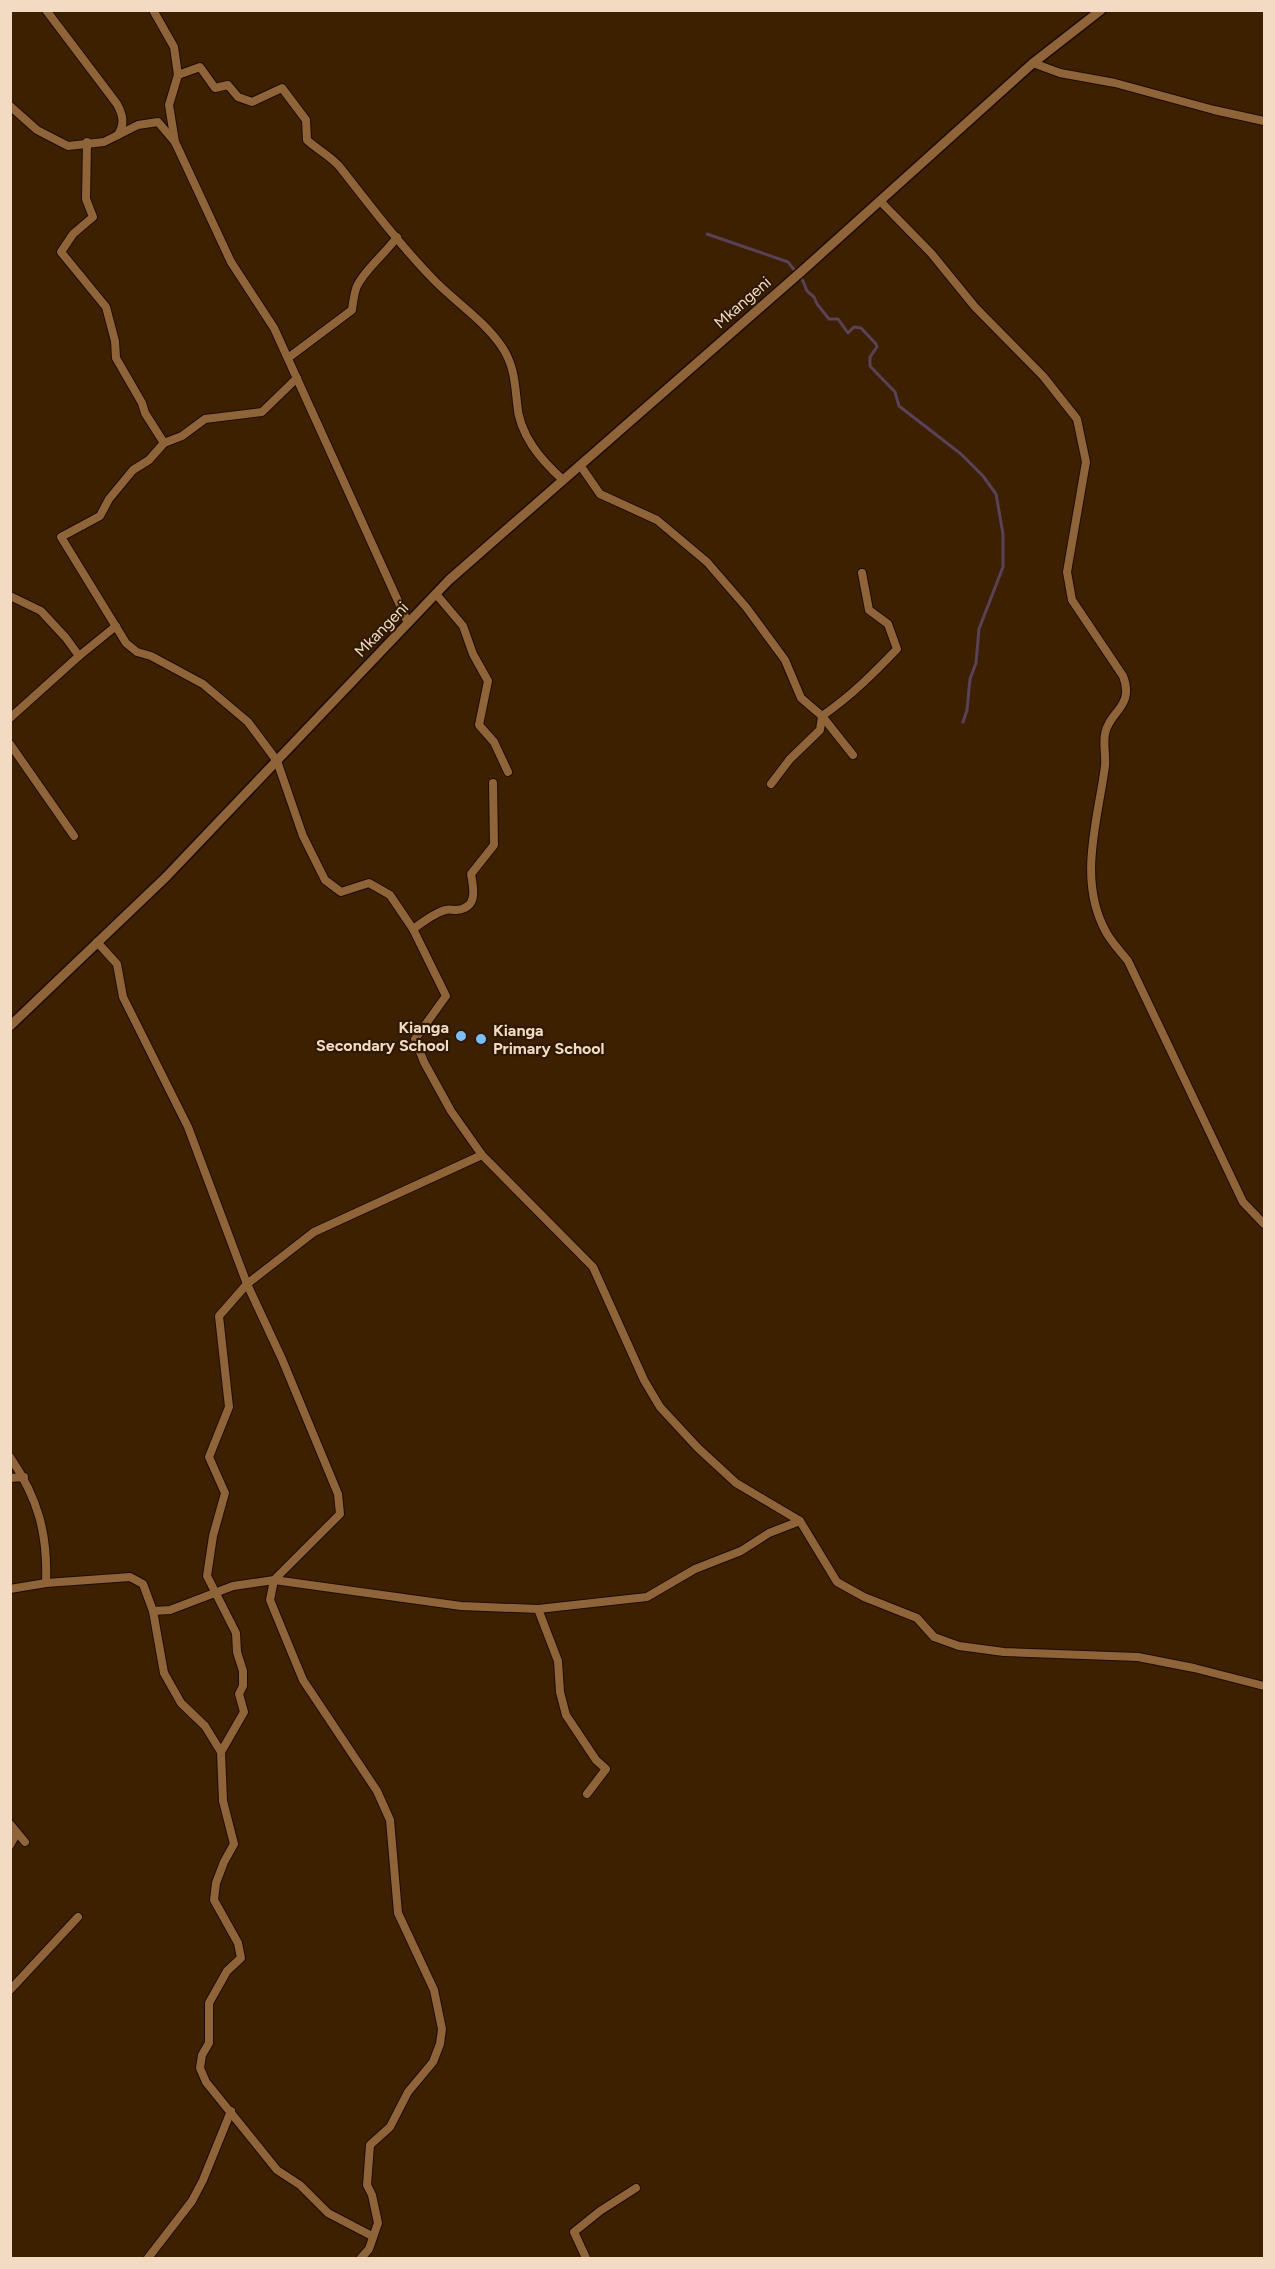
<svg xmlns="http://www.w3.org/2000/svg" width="1275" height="2269" font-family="Figtree,sans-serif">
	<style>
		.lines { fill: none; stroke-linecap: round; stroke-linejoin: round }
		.stream { stroke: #594256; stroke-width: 3 }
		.minor-casing { stroke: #1f0b00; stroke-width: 10 }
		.tertiary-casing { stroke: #1f0b00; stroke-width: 12 }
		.minor { stroke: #8e6438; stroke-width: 8 }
		.tertiary { stroke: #8e6438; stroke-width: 9 }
		.poi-dot { fill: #7cbef9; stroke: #2e1903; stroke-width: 2 }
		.labels { text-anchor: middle; stroke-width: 4.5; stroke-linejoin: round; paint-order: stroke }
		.street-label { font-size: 16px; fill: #f2dac3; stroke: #2e1903 }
		.poi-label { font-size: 16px; font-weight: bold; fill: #f2dac3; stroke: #2e1903; text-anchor: end }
	</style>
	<rect width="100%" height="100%" fill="#3d2000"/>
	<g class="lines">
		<polyline class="stream" points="707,234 788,262 803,281 807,291 814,297 817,304 829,319 838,319 848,333 854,327 861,328 876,344 877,347 870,357 870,366 895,392 899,406 961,454 983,476 996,494 1003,534 1003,567 979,629 976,663 970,679 967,710 963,722"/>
		<g class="minor-casing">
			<g id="minor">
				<path d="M46,10L117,104C123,115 125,124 118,135"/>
				<polyline points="153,10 174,47 178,75 169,105 175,142"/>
				<polyline points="1033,63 1060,73 1115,83 1214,110 1264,121"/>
				<path d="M178,75L200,67L215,88L228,85L238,97L252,102L282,88L306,120L307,140C318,150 329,155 339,166C369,204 399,244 433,279C455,302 484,320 502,347C514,365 515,383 517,403C519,435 541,460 563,480"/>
				<polyline points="10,106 37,130 68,146 104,142 138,125 158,122 175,142 231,262 274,328 408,623"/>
				<polyline points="87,142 86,199 93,217 73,234 61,252 106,307 115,341 116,358 142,403 145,413 164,443"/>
				<path d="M880,201L931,253L975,307L1043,376L1077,419L1086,462L1067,572L1072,600L1123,676C1135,707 1109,711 1105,734C1103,744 1106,755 1105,766C1098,820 1077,880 1106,932C1112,943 1121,952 1128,961L1243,1202L1264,1224"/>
				<path d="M288,358L352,310C353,303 354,293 357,286C366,268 385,254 397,237"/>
				<polyline points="297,378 262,412 205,419 182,436 164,443 149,460 133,470 109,499 100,516 61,537 126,643 137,652 151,656 203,684 248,722 277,761 303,836 325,880 341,892 369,883 390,895 413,929 446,996 415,1039 424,1062 451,1111 482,1155 593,1267 644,1380 660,1407 698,1448 736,1483 800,1521 837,1582 864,1597 917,1618 934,1637 959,1646 1004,1652 1138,1657 1194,1668 1264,1686"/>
				<polyline points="580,465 600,494 657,520 707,562 746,607 785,660 801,698 822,716 853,755"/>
				<polyline points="436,594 463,626 473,654 488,681 479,725 494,742 508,772"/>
				<polyline points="10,596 41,611 66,638 79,656 116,626"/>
				<polyline points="10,718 79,656"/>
				<polyline points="10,744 74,836"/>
				<path d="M771,784L790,759L820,730L822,716C851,696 873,674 897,649L888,624L869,610L862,573"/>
				<path d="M413,929C422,923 435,912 446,910C449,909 452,910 456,910C478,908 474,890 471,874L494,845L493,783"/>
				<polyline points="97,942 117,964 123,997 188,1127 247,1284 282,1359 338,1494 340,1514 274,1580 270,1600 303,1680 377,1791 390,1820 398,1913 434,1990 442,2029 440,2044 433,2062 408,2092 390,2127 370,2145 367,2185 372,2195 378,2223 369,2249 361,2258"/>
				<path d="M10,1457C38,1498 48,1534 46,1583"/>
				<polyline points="10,1478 24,1477"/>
				<polyline points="10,1589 46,1583 130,1577 143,1584 153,1611 164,1673 181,1703 205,1726 221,1752 223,1801 234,1844 224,1862 216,1883 214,1900 238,1943 241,1958 227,1971 209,2003 209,2043 202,2055 200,2068 206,2082 277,2170 300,2185 328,2213 372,2236"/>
				<polyline points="538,1609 647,1597 695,1569 741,1551 769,1533 800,1521"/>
				<polyline points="153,1611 170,1610 233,1586 274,1580 461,1606 538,1609 558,1661 560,1692 566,1715 596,1760 606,1769 587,1794"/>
				<polyline points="221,1752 244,1712 239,1694 243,1686 243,1671 237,1652 236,1633 207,1576 213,1536 225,1493 209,1457 229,1407 219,1316 247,1284 314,1232 482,1155"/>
				<polyline points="10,1824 25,1842"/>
				<polyline points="10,1845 17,1833"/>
				<polyline points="10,1990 78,1917"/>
				<polyline points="148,2258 192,2201 203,2180 231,2111"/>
				<polyline points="586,2258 574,2232 600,2211 636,2188"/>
			</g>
		</g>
		<g class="tertiary-casing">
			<polyline id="tertiary" points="10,1026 166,877 449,580 802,271 1033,63 1101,10"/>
		</g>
		<use href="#minor" class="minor"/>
		<use href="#tertiary" class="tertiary"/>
	</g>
	<g class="poi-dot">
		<circle cx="461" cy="1036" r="6"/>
		<circle cx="481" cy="1039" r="6"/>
	</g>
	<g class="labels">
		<g class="street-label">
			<text transform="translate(742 302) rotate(-41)" y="6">Mkangeni</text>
			<text transform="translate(381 629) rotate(-46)" y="6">Mkangeni</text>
		</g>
		<g class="poi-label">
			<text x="449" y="1033">Kianga<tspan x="449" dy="18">Secondary School</tspan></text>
			<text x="493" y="1036" text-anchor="start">Kianga<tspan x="493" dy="18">Primary School</tspan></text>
		</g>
	</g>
	<rect width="1275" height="2269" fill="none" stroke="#f2dac3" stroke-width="24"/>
</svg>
